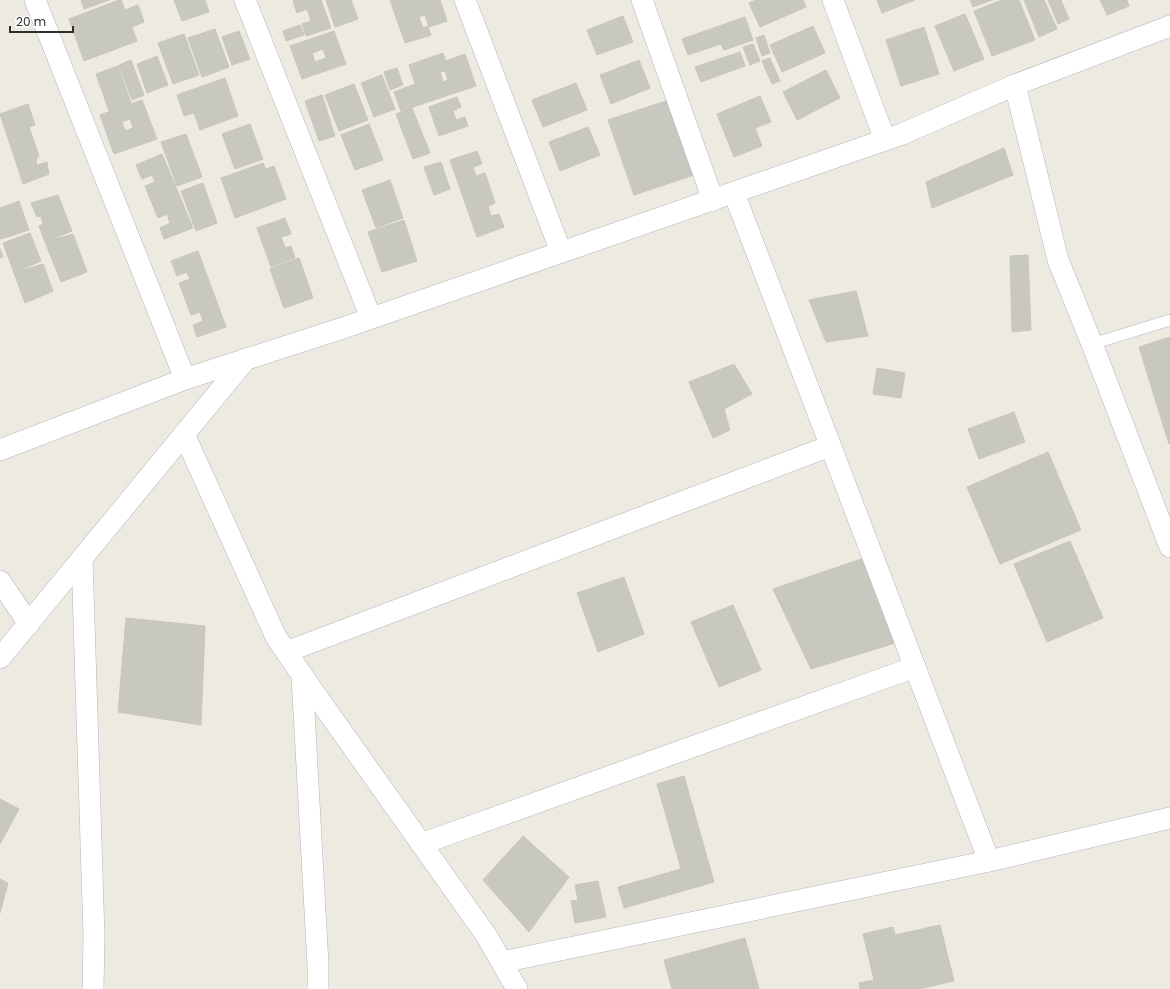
<svg xmlns="http://www.w3.org/2000/svg" width="1170" height="989" font-family="Poppins,sans-serif">
	<style>
		.building { fill: #c9c8c0; stroke: #c8c6bb; fill-rule: evenodd }
		.lines { fill: none; stroke-linecap: round; stroke-linejoin: round }
		.lane-casing { stroke: #b5b5bf; stroke-width: 12 }
		.street-casing { stroke: #b5b5bf; stroke-width: 22 }
		.lane { stroke: #fff; stroke-width: 11 }
		.street { stroke: #fff; stroke-width: 21 }
	</style>
	<rect width="100%" height="100%" fill="#edeae2"/>
	<g class="building">
		<polygon points="81,0 109,0 84,9"/>
		<polygon points="119,0 121,0 125,10 138,5 144,22 132,27 137,41 84,61 69,19"/>
		<polygon points="174,0 205,0 209,12 182,21"/>
		<polygon points="295,0 321,0 331,28 306,36 302,24 311,21 307,9 297,13 293,1"/>
		<polygon points="326,0 351,0 358,19 335,27"/>
		<polygon points="390,0 419,0 424,15 419,17 423,28 428,26 431,35 405,43"/>
		<polygon points="420,0 440,0 447,21 429,27"/>
		<polygon points="756,0 803,0 806,7 760,27 749,3"/>
		<polygon points="877,0 915,0 882,13"/>
		<polygon points="970,0 992,0 973,7"/>
		<polygon points="1002,0 1019,0 1035,40 992,56 974,11"/>
		<polygon points="1024,0 1044,0 1057,29 1039,37"/>
		<polygon points="1048,0 1061,0 1069,19 1058,24"/>
		<polygon points="1100,0 1127,0 1129,6 1107,15"/>
		<polygon points="965,14 984,59 954,71 935,26"/>
		<polygon points="623,16 633,42 597,55 587,30"/>
		<polygon points="745,17 753,40 724,50 721,44 688,55 682,39"/>
		<polygon points="300,25 304,35 286,41 283,31"/>
		<polygon points="813,26 825,53 782,72 770,45"/>
		<polygon points="924,27 939,74 901,86 886,40"/>
		<polygon points="215,29 229,67 202,77 188,38"/>
		<polygon points="239,31 250,59 232,65 222,37"/>
		<path d="M334,31L346,64L302,79L290,46ZM323,49L326,58L315,62L312,53Z"/>
		<polygon points="184,34 199,75 173,84 158,43"/>
		<polygon points="764,35 770,53 762,56 756,38"/>
		<polygon points="753,44 760,61 750,65 743,47"/>
		<polygon points="740,52 745,66 701,82 695,67"/>
		<path d="M443,53L446,61L465,54L476,86L401,111L394,92L415,84L409,65ZM445,71L448,80L443,82L440,72Z"/>
		<polygon points="157,56 168,85 147,93 137,64"/>
		<polygon points="770,58 780,81 772,84 762,61"/>
		<polygon points="131,60 144,95 132,100 119,65"/>
		<polygon points="639,60 650,88 611,104 600,75"/>
		<polygon points="118,66 131,103 109,111 96,74"/>
		<polygon points="397,68 403,85 390,90 384,72"/>
		<polygon points="826,70 840,98 797,120 783,92"/>
		<polygon points="382,75 395,109 374,117 361,83"/>
		<polygon points="225,78 238,116 200,130 194,113 184,116 177,95"/>
		<polygon points="576,83 587,110 543,127 532,100"/>
		<polygon points="354,84 368,120 339,131 325,95"/>
		<polygon points="322,95 335,136 319,141 305,101"/>
		<polygon points="760,96 771,122 755,128 762,146 734,157 717,114"/>
		<polygon points="457,97 461,107 453,111 456,120 465,117 468,126 439,136 429,107"/>
		<path d="M142,100L157,139L114,154L100,115ZM130,119L133,128L125,131L122,122Z"/>
		<polygon points="669,100 694,175 634,195 608,120"/>
		<polygon points="28,104 35,125 29,127 39,156 36,160 37,165 47,162 49,174 23,184 0,114"/>
		<polygon points="412,108 430,153 413,159 396,114"/>
		<polygon points="250,124 263,159 235,169 222,134"/>
		<polygon points="369,124 383,160 355,170 341,135"/>
		<polygon points="588,127 600,155 560,171 549,142"/>
		<polygon points="186,134 202,177 177,186 161,142"/>
		<polygon points="1004,148 1013,175 932,208 926,182"/>
		<polygon points="477,151 482,164 473,167 476,176 485,173 495,203 488,206 491,216 499,214 504,227 477,237 450,160"/>
		<polygon points="162,154 193,228 164,239 160,228 170,223 167,214 158,218 145,186 155,182 152,175 142,179 136,165"/>
		<polygon points="441,162 450,189 434,195 424,167"/>
		<polygon points="263,163 266,169 274,166 286,199 235,218 221,178"/>
		<polygon points="390,180 403,218 376,228 362,190"/>
		<polygon points="203,183 217,223 196,231 181,191"/>
		<polygon points="58,195 72,231 45,242 39,226 43,224 41,216 37,217 31,203"/>
		<polygon points="19,201 29,230 1,239 0,236 0,208"/>
		<polygon points="285,218 291,234 281,237 285,248 291,246 295,258 271,267 257,228"/>
		<polygon points="404,220 417,261 382,272 368,232"/>
		<polygon points="30,233 41,261 14,273 3,243"/>
		<polygon points="73,234 87,272 61,282 45,242"/>
		<polygon points="0,249 3,257 0,258"/>
		<polygon points="198,251 226,327 197,337 193,325 203,321 200,312 191,315 179,283 190,279 187,272 177,276 171,261"/>
		<polygon points="1028,255 1031,330 1012,332 1010,256"/>
		<polygon points="299,258 313,298 284,308 270,269"/>
		<polygon points="43,264 53,291 25,303 14,273"/>
		<polygon points="856,291 868,336 826,342 809,300"/>
		<polygon points="1170,337 1170,444 1169,444 1139,347"/>
		<polygon points="734,364 752,394 724,409 730,430 713,438 689,382"/>
		<polygon points="877,368 905,373 901,398 873,394"/>
		<polygon points="1014,412 1025,442 979,459 968,429"/>
		<polygon points="1048,452 1081,530 1000,564 967,487"/>
		<polygon points="1070,541 1103,618 1047,642 1014,564"/>
		<polygon points="867,557 895,643 811,669 773,589"/>
		<polygon points="624,577 644,634 598,652 577,593"/>
		<polygon points="733,605 761,670 719,687 691,622"/>
		<polygon points="126,618 205,626 201,725 118,712"/>
		<polygon points="684,776 714,882 624,908 618,887 681,869 657,784"/>
		<polygon points="0,799 19,809 0,844"/>
		<polygon points="523,836 569,877 529,932 483,880"/>
		<polygon points="0,879 8,883 0,913"/>
		<polygon points="598,881 606,917 575,923 571,901 578,900 575,885"/>
		<polygon points="940,925 954,981 919,989 860,989 859,983 874,980 863,934 893,927 895,935"/>
		<polygon points="745,938 759,989 672,989 664,960"/>
	</g>
	<g class="lines">
		<g class="lane-casing">
			<polyline id="lane" points="1092,344 1170,320"/>
		</g>
		<g class="street-casing">
			<g id="street">
				<polyline points="35,0 185,379"/>
				<polyline points="245,0 371,318"/>
				<polyline points="465,0 561,252"/>
				<polyline points="642,0 713,200"/>
				<polyline points="833,0 885,140"/>
				<polyline points="1015,85 1058,260 1092,344 1170,547"/>
				<polyline points="734,193 989,861"/>
				<polyline points="184,434 276,637 313,691 486,935 517,989"/>
				<polyline points="0,450 185,379 343,328 902,134 1015,85 1170,26"/>
				<polyline points="82,558 94,936 93,989"/>
				<polyline points="0,581 29,624"/>
				<polyline points="286,652 830,446"/>
				<polyline points="0,658 246,359"/>
				<polyline points="302,676 318,965 318,989"/>
				<polyline points="421,844 915,667"/>
				<polyline points="502,962 989,861 1170,818"/>
			</g>
		</g>
		<use href="#lane" class="lane"/>
		<use href="#street" class="street"/>
	</g>
	<path d="M10 26v6h63v-6" fill="none" stroke="#2d2d2d" stroke-width="2"/>
	<text x="16" y="26" font-size="12" fill="#2d2d2d" stroke="#ffffff" stroke-width="3" paint-order="stroke">20 m</text>
</svg>
